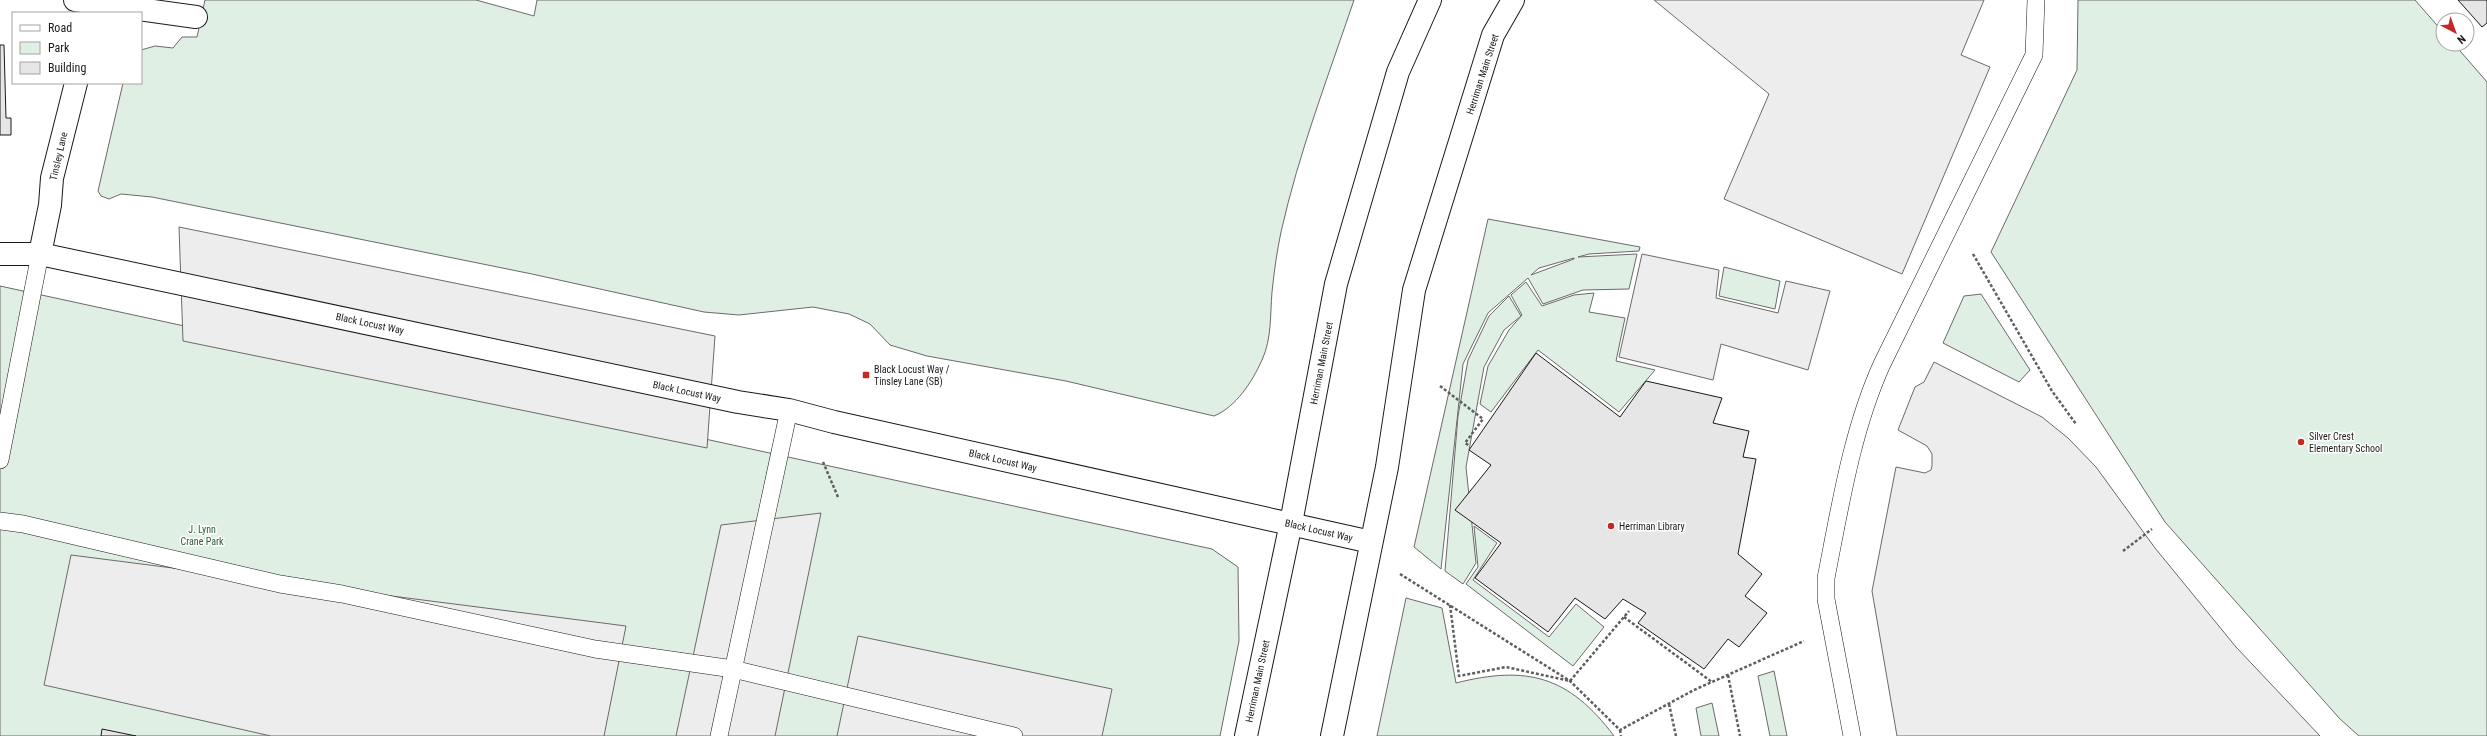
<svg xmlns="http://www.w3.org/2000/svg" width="2487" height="736" font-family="'Roboto Condensed',sans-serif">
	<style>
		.green { fill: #e0efe3; stroke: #6a6a6a; fill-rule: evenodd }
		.parking { fill: #ededed; stroke: #6a6a6a }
		.building { fill: #e6e6e6; stroke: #1a1a1a }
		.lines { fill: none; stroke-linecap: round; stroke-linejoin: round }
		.service-casing { stroke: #1a1a1a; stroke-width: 18 }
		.minor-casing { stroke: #1a1a1a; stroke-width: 24 }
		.tertiary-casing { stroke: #1a1a1a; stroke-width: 24 }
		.secondary-casing { stroke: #1a1a1a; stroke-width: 24 }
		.path { stroke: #5f5f5f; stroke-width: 2.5; stroke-dasharray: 3 2; stroke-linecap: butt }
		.service { stroke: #fff; stroke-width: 17 }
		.minor { stroke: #fff; stroke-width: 22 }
		.tertiary { stroke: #fff; stroke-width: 22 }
		.secondary { stroke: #fff; stroke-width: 22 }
		.poi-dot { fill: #c62828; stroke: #fff; stroke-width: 1.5 }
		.labels { text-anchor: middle; stroke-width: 3; stroke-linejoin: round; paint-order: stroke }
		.street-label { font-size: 10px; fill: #1a1a1a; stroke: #fff }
		.poi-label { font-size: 10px; fill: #1a1a1a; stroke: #fff; text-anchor: start }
		.park-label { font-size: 10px; fill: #2b5a34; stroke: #fff }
	</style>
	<rect width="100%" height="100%" fill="#fff"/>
	<g class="green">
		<path d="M205,0H476L534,16L537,0H1354C1328,77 1299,152 1281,232C1277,251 1274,272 1272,292C1270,315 1272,338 1262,360C1252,382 1236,407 1214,416L1066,381L927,356L890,345L870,324L849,314L813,307L739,315L704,312L532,274L152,197L121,194L109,199L101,196L98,191L123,83H141V50L155,46L173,48L182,37H197Z"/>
		<polygon points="2078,0 2415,0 2443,32 2443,44 2454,44 2487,82 2487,736 2359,736 2340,719 2165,522 1991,252 2077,70"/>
		<path d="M1488,219L1640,247L1639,251L1589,254L1578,257L1637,254L1629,289L1583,290L1543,304L1528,278L1488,313L1463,364L1441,569L1414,547ZM1574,258V259L1531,275L1539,268Z"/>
		<polygon points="1724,267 1780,281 1775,309 1719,296"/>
		<polygon points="1526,282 1542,306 1574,295 1594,293 1589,312 1625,318 1616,361 1655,370 1619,412 1538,350 1491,412 1480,404 1488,366 1509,330 1522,315 1511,295"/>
		<polygon points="0,286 1212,549 1238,567 1239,641 1220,736 0,736"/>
		<polygon points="1981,294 2030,370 2019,382 1943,343 1964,296"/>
		<polygon points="1509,296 1521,316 1504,330 1484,367 1466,467 1476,563 1463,584 1445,571 1458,416 1468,360 1489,316"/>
		<polygon points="1474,526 1497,543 1473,580 1549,637 1576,604 1604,627 1573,666 1466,584 1478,567"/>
		<path d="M1406,598L1442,608L1456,683C1527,665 1569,676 1614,736H1377Z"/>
		<polygon points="1774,671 1787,736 1770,736 1758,676"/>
		<polygon points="1712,703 1719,736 1701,736 1696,708"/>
	</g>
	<g class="parking">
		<polygon points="1654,0 1984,0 1961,55 1990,67 1902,274 1724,199 1769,94"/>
		<polygon points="179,227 715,336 707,448 183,341"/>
		<polygon points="1642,254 1719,270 1716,298 1778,313 1786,281 1830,291 1808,370 1721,344 1713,380 1619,357"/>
		<polygon points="1934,362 2042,417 2068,438 2096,467 2155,548 2236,647 2320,736 1897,736 1872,591 1896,467 1925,473 1931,470 1932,466 1932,454 1927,446 1898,430 1915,387 1924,382"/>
		<polygon points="821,513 775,736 676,736 721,525"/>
		<polygon points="71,555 626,626 604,736 271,736 44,685"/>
		<polygon points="858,636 1112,689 1102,736 837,736"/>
	</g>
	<g class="building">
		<polygon points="2458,0 2487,0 2487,23 2482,27"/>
		<polygon points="0,45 4,45 6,118 11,118 11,135 0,135"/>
		<polygon points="1536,353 1620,417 1646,381 1722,398 1713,423 1749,431 1743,457 1756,459 1738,554 1762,574 1745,596 1767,613 1739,647 1728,639 1704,669 1638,623 1646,613 1623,599 1605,619 1575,598 1548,632 1475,578 1501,543 1455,510 1491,465 1469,450"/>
		<polygon points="102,729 136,736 101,736"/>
	</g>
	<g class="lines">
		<g class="service-casing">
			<g id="service">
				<polyline points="0,460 40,254"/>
				<polyline points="0,521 23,524 280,584 342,594 595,649 733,669 1014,736"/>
				<polyline points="719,736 789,410"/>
				<path d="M1852,736L1826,599V578C1840,507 1852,430 1882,364L2034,55L2036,0"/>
			</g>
		</g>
		<g class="minor-casing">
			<g id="minor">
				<polyline points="75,0 196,17"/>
				<polyline points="40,254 50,205 52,178 76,83"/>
			</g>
		</g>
		<g class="tertiary-casing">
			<polyline id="tertiary" points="0,254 40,254 738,402 789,410 834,422 1371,542"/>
		</g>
		<g class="secondary-casing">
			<g id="secondary">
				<polyline points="1246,736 1291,523 1336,284 1398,72 1430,0"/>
				<polyline points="1332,736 1387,467 1414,290 1493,35 1513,0"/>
			</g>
		</g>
		<g class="path">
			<polyline points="1973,254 2052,391 2076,424"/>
			<polyline points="1440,386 1483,419 1465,443 1470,446"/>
			<polyline points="823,462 838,497"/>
			<polyline points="2123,551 2152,529"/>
			<polyline points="1400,574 1570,681 1620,730 1694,690 1804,641"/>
			<polyline points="1450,605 1459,676 1506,667 1570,681 1629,611"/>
			<polyline points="1624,617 1712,682"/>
			<polyline points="1728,675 1740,736"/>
			<polyline points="1669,704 1676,736"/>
			<polyline points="1620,730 1621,736"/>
		</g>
		<use href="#service" class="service"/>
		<use href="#minor" class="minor"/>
		<use href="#tertiary" class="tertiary"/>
		<use href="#secondary" class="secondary"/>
	</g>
	<g class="poi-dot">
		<rect x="862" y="371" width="8" height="8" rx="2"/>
		<circle cx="2301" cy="442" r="4"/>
		<circle cx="1611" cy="526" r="4"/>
	</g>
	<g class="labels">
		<g class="street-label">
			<text transform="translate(1482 74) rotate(-72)" y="4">Herriman Main Street</text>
			<text transform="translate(58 156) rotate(-77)" y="4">Tinsley Lane</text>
			<text transform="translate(370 323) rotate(12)" y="4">Black Locust Way</text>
			<text transform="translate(1321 363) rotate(-79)" y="4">Herriman Main Street</text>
			<text transform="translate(687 391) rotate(12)" y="4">Black Locust Way</text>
			<text transform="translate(1003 460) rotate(13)" y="4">Black Locust Way</text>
			<text transform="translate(1319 530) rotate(13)" y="4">Black Locust Way</text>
			<text transform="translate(1257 681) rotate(-78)" y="4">Herriman Main Street</text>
		</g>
		<g class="poi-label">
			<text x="874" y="373">Black Locust Way /<tspan x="874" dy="12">Tinsley Lane (SB)</tspan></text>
			<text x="2309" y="440">Silver Crest<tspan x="2309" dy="12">Elementary School</tspan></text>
			<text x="1619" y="530">Herriman Library</text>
		</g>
		<g class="park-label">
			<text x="202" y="533">J. Lynn<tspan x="202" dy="12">Crane Park</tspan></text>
		</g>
	</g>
	<rect x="12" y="12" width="130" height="72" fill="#ffffff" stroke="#a3a3a3"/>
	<rect x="20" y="25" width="20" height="6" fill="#ffffff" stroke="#a3a3a3"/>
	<text x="48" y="32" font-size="12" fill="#1a1a1a">Road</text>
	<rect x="20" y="42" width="20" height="12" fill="#e0efe3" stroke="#a3a3a3"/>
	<text x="48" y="52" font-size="12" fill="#1a1a1a">Park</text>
	<rect x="20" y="62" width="20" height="12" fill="#e6e6e6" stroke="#a3a3a3"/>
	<text x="48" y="72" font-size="12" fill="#1a1a1a">Building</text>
	<g transform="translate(2455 32) rotate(139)"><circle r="19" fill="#ffffff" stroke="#a3a3a3"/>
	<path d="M0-3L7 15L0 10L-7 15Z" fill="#c62828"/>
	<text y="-6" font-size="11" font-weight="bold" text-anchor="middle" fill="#1a1a1a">N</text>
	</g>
</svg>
